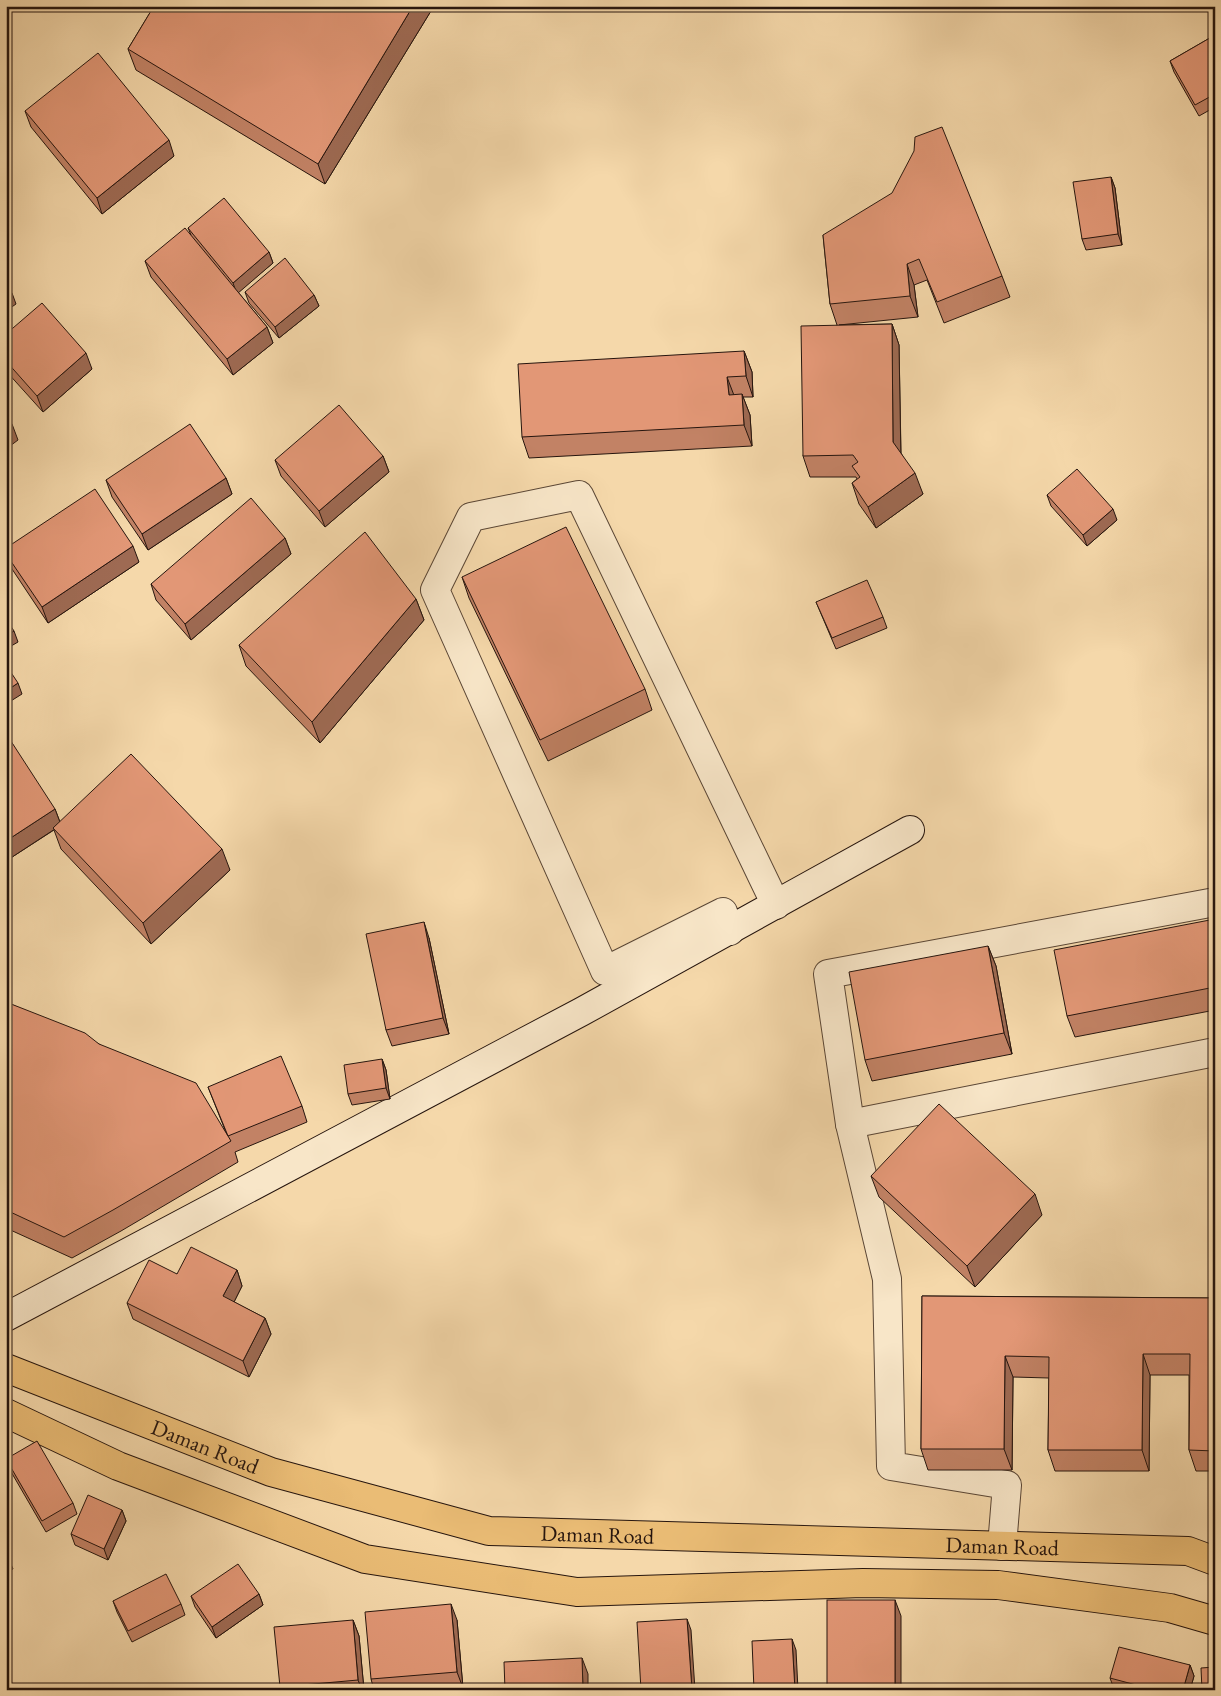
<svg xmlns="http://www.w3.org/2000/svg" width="1221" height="1696" font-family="'EB Garamond',serif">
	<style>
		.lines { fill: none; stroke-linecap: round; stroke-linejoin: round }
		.street-casing { stroke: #5a4635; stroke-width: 30 }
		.secondary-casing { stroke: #26150e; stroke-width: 30 }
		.primary-casing { stroke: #26150e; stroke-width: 30 }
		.street { stroke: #f8e6c8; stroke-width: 28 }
		.secondary { stroke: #f8e6c8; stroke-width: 28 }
		.primary { stroke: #eabc75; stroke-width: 28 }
		.wall { fill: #c28265; stroke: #26150e }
		.shaded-wall { fill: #9e6a53; stroke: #26150e }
		.building { fill: #e29776; stroke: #26150e }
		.labels { text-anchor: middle; stroke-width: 4; stroke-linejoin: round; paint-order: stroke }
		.street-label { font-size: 22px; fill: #26150e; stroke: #f8e6c8 }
	</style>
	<rect width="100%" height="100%" fill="#f5d8aa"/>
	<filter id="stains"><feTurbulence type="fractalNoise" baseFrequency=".004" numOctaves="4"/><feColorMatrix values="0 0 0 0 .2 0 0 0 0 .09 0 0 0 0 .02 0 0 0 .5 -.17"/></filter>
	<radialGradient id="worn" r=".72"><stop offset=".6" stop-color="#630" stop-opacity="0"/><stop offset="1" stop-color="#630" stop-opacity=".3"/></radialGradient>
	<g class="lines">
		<g class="street-casing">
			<g id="street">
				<polyline points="730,931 723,912 605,971 435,590 471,517 579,495 776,905"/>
				<polyline points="850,1124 1215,1052"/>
				<polyline points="1002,1546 1007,1485 891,1466 887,1279 850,1124 828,974 1215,902"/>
			</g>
		</g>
		<g class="secondary-casing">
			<polyline id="secondary" points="6,1317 581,1012 910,830"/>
		</g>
		<g class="primary-casing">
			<g id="primary">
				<path id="s1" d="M6,1368L271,1472L489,1531L1188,1551L1215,1561"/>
				<polyline points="6,1413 118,1466 365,1559 577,1592 863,1583 998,1585 1170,1608 1215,1621"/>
			</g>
		</g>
		<use href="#street" class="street"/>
		<use href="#secondary" class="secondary"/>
		<use href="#primary" class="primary"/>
	</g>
	<g class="wall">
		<polygon points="154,6 434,6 325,184 136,70 128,49"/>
		<polygon points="1215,35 1215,107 1199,116 1174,72 1170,61"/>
		<polygon points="25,111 174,156 102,214 31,127"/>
		<polygon points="1111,177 1115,188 1122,245 1086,250 1082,239"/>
		<polygon points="188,228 269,252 273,263 238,292 267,327 273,343 233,375 151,277 145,261 191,235"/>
		<polygon points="823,235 1002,276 1010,297 944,323 927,280 914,285 918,317 839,325 892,324 899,345 901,453 923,494 876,528 859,504 852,483 857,479 856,477 810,477 803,456 837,325 830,304"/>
		<polygon points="245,292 314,295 319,306 279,338 249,303"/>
		<polygon points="6,334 92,369 43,412 6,371"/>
		<polygon points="744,351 752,372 753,397 743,397 750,415 752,446 529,458 522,437"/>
		<polygon points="383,456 389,472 325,527 281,476 275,460"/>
		<polygon points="226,478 232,494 148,550 112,497 106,480"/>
		<polygon points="1047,495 1117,520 1087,546 1051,506"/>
		<polygon points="285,538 291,554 191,640 156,600 151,584"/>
		<polygon points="6,548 139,562 48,623 10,566 6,557"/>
		<polygon points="462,577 645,689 652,710 548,761 469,598"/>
		<polygon points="416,599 424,620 320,743 246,666 239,645"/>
		<polygon points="816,602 883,617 887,628 836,649"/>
		<polygon points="55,809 60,822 230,870 151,944 61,849 54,830 6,861"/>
		<polygon points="1215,919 1215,1010 1075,1037 1067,1016"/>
		<polygon points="429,938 449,1034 392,1046 386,1030"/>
		<polygon points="988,946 996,966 1012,1054 872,1081 865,1060"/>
		<polygon points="6,1002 99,1044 227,1135 208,1087 302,1106 307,1122 235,1152 238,1162 121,1231 72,1258 6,1228"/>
		<polygon points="382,1059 386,1070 390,1099 352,1105 348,1094"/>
		<polygon points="871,1176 1042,1215 975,1287 879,1197"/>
		<polygon points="237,1270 242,1286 234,1302 265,1318 271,1334 249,1377 133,1319 127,1303 177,1274"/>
		<polygon points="922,1296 1215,1298 1215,1471 1196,1471 1189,1450 1189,1375 1150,1375 1149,1471 1055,1471 1048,1450 1049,1378 1013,1377 1012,1470 928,1470 921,1449"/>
		<polygon points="6,1459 73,1503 77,1514 46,1532 10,1470"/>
		<polygon points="122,1510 126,1521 108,1560 75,1545 71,1534"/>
		<polygon points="6,1552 13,1569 6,1572"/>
		<polygon points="259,1594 263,1605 216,1638 195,1607 191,1596"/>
		<polygon points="113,1601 181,1604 185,1615 132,1642 117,1612"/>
		<polygon points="353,1620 359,1636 364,1690 280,1690 280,1687"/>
		<polygon points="457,1620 463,1688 442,1690 374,1690 371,1679"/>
		<polygon points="1190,1665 1194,1676 1190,1690 1116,1690 1114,1689 1110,1678"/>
	</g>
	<g class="shaded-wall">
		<polygon points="413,6 434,6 325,184 318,164"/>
		<polygon points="169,140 174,156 102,214 97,198"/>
		<polygon points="1111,177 1115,188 1122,245 1118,234"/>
		<polygon points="269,252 273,263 237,294 233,283"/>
		<polygon points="907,264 914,285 918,317 910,296"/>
		<polygon points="12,293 16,304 6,311 6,297"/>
		<polygon points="314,295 319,306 279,338 275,327"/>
		<polygon points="892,324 899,345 901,463 893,442"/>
		<polygon points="267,327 273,343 233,375 227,359"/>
		<polygon points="744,351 752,372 753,397 746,376"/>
		<polygon points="86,353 92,369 43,412 37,396"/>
		<polygon points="727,377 735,398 729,395"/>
		<polygon points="742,394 750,415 752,446 744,425"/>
		<polygon points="12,424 18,440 6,449 6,428"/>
		<polygon points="383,456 389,472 325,527 319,511"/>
		<polygon points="915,473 923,494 876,528 868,507"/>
		<polygon points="226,478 232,494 148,550 142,534"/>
		<polygon points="1113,509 1117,520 1087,546 1083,535"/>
		<polygon points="285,538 291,554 191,640 185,624"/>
		<polygon points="133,546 139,562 48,623 42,607"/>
		<polygon points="416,599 424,620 320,743 312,722"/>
		<polygon points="14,631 18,642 6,649 6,636"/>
		<polygon points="18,683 22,694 6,704 6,691"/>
		<polygon points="55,809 61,825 6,861 6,841"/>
		<polygon points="222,849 230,870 151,944 143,923"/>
		<polygon points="424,922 429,938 449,1034 443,1018"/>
		<polygon points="988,946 996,966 1012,1054 1004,1033"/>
		<polygon points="382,1059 386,1070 390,1099 386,1088"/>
		<polygon points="1035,1194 1042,1215 975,1287 967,1266"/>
		<polygon points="237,1270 242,1286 229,1312 223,1296"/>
		<polygon points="265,1318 271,1334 249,1377 243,1361"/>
		<polygon points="1143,1354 1150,1375 1149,1471 1142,1450"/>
		<polygon points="1005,1356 1013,1377 1012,1470 1004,1449"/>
		<polygon points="122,1510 126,1521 108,1560 104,1549"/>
		<polygon points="259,1594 263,1605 216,1638 212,1627"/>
		<polygon points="895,1600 901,1616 901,1690 895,1690"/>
		<polygon points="451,1604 457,1620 463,1688 457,1672"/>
		<polygon points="687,1619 691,1630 695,1690 692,1690"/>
		<polygon points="353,1620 359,1636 364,1690 362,1690 358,1680"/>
		<polygon points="792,1639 796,1650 798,1690 795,1690"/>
		<polygon points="582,1658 588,1674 588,1690 583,1690"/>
		<polygon points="1190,1665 1194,1676 1190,1690 1183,1690"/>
	</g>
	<g class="building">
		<polygon points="154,6 413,6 318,164 128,49"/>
		<polygon points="1215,35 1215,94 1195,105 1170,61"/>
		<polygon points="98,53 169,140 97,198 25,111"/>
		<polygon points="942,127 1002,276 937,302 919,259 907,264 910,296 830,304 823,235 892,193 914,151 915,137"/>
		<polygon points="1111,177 1118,234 1082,239 1073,182"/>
		<polygon points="224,198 269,252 233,283 188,228"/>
		<polygon points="185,228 267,327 227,359 145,261"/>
		<polygon points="285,258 314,295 275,327 245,292"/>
		<polygon points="6,286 12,293 6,297"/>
		<polygon points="42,303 86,353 37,396 6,361 6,334"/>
		<polygon points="892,324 893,442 915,473 868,507 852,483 860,477 852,466 858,462 853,455 803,456 801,326"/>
		<polygon points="744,351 746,376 727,377 729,395 742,394 744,425 522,437 518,364"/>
		<polygon points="339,405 383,456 319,511 275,460"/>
		<polygon points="6,417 12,424 6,428"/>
		<polygon points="190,424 226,478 142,534 106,480"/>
		<polygon points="1077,469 1113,509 1083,535 1047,495"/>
		<polygon points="95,489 133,546 42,607 6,554 6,548"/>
		<polygon points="251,498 285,538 185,624 151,584"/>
		<polygon points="566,527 645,689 540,740 462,577"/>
		<polygon points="365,532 416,599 312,722 239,645"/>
		<polygon points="867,580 883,617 832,638 816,602"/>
		<polygon points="6,619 14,631 6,636"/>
		<polygon points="6,665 18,683 6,691"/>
		<polygon points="7,735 55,809 6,841 6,736"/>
		<polygon points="131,754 222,849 143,923 53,828"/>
		<polygon points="1215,919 1215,987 1067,1016 1054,950"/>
		<polygon points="424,922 443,1018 386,1030 366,934"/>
		<polygon points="988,946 1004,1033 865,1060 849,972"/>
		<polygon points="6,1002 85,1033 99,1044 196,1083 231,1141 113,1210 64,1237 6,1210"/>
		<polygon points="281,1056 302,1106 228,1136 208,1087"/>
		<polygon points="382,1059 386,1088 348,1094 344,1065"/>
		<polygon points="939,1104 1035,1194 967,1266 871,1176"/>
		<polygon points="191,1247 237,1270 223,1296 265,1318 243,1361 127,1303 149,1260 177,1274"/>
		<polygon points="922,1296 1215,1298 1215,1451 1189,1450 1190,1354 1143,1354 1142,1450 1048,1450 1049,1357 1005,1356 1004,1449 921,1449"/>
		<polygon points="37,1441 73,1503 42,1521 6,1459"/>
		<polygon points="88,1495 122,1510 104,1549 71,1534"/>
		<polygon points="6,1552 9,1557 6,1559"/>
		<polygon points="238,1564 259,1594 212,1627 191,1596"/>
		<polygon points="166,1574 181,1604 128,1631 113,1601"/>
		<rect x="827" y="1600" width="68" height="90"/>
		<polygon points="451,1604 457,1672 371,1679 365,1612"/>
		<polygon points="687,1619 692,1690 641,1690 637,1622"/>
		<polygon points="353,1620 358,1680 280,1687 274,1627"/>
		<polygon points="792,1639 795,1690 754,1690 752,1641"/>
		<polygon points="1119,1647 1190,1665 1183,1690 1155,1690 1110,1678"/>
		<polygon points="582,1658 583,1690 505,1690 504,1662"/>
		<polygon points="1215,1667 1215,1690 1202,1690 1201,1668"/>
	</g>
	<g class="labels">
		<g class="street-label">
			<text dy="8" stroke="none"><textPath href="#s1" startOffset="214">Daman Road</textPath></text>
			<text dy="8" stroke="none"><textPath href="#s1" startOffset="619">Daman Road</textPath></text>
			<text dy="8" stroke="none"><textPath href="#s1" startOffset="1024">Daman Road</textPath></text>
		</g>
	</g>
	<rect width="1221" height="1696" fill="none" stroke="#f5d8aa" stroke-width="25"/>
	<rect x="8" y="8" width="1206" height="1681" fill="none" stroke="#26150e" stroke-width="2.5"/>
	<rect x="12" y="12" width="1196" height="1671" fill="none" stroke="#26150e"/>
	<rect width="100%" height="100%" filter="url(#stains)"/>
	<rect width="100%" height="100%" fill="url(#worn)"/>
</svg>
